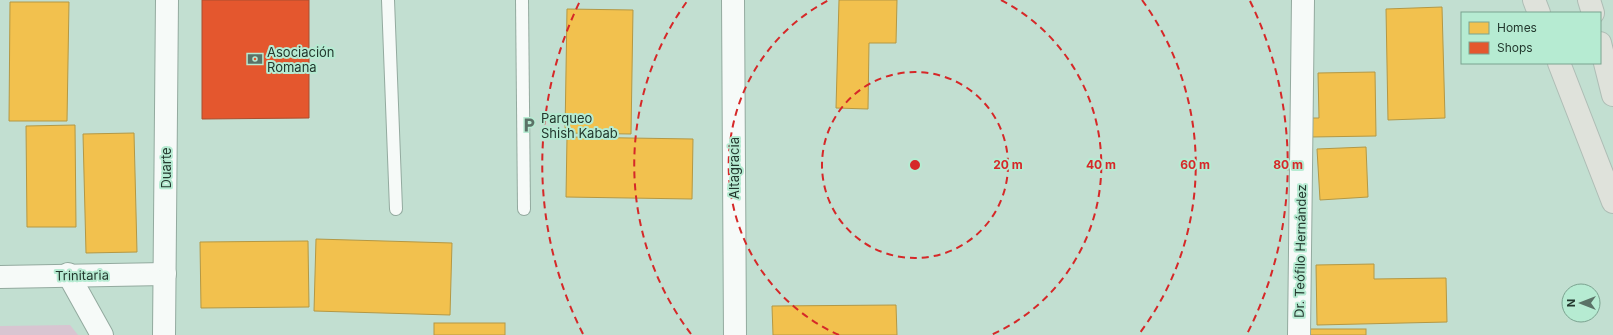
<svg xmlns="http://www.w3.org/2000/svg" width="1613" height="335" font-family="Inter,sans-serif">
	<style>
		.green { fill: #d8c5d1 }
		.homes { fill: #f2c14e; stroke: #b49844 }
		.shops { fill: #e4572e; stroke: #aa4e2e }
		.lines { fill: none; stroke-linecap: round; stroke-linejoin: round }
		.service-casing { stroke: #93aa9f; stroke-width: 14 }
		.minor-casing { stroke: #93aa9f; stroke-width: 24 }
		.tertiary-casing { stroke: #93aa9f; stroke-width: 24 }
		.primary-casing { stroke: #aebdb5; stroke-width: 24 }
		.service { stroke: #f6faf8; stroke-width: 12 }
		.minor { stroke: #f6faf8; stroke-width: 22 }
		.tertiary { stroke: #f6faf8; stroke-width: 22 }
		.primary { stroke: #dfe2db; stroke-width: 22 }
		.ring { fill: none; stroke: #d62828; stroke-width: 2; stroke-dasharray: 7 5 }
		.labels { text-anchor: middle; stroke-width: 4; stroke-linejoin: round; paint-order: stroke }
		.poi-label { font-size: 13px; fill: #23382e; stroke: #b6ebd2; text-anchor: start }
		.street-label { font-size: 13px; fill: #23382e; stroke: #b6ebd2 }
		.centre { fill: #d62828; stroke: #b6ebd2; stroke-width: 2 }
		.ring-label { font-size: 12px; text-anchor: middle; font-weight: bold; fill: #d62828; stroke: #b6ebd2; stroke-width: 4; stroke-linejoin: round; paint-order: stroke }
	</style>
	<rect width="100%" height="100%" fill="#c2dfd1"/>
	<polygon class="green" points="70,325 78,335 0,335 0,326"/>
	<g class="homes">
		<polygon points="839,0 897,0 896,43 869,43 868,109 836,108"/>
		<polygon points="10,2 69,2 67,121 9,121"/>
		<polygon points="1442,7 1445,118 1388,120 1386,9"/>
		<polygon points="567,9 633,10 631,134 565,133"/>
		<polygon points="1375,72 1376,136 1311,137 1311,118 1319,118 1318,73"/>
		<polygon points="75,125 76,227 27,227 26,126"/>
		<polygon points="134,133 137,252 86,253 83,134"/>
		<polygon points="567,137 693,139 692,199 566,197"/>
		<polygon points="1366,147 1368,197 1320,200 1317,149"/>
		<polygon points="316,239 452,243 450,315 314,311"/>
		<polygon points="308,241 309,307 201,308 200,242"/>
		<polygon points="1374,264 1374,279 1446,278 1447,322 1317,325 1316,265"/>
		<polygon points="896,305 897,335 773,335 772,306"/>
		<rect x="434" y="323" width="71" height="12"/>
		<rect x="1310" y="329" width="56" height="6"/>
	</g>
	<polygon class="shops" points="202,0 309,0 309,118 202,119"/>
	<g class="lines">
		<g class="service-casing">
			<g id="service">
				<polyline points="388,0 396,209"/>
				<polyline points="522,0 524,209"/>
			</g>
		</g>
		<g class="minor-casing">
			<g id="minor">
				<polyline points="68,274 102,335"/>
				<polyline points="0,277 165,274"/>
				<polyline points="164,335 167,0"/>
				<polyline points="1299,335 1303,0"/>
			</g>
		</g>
		<g class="tertiary-casing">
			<polyline id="tertiary" points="733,0 735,335"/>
		</g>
		<g class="primary-casing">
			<g id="primary">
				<polyline points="1534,0 1539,13"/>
				<polyline points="1589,0 1593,13"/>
				<polyline points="1600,43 1613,95"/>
				<polyline points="1559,63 1613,202"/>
			</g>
		</g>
		<use href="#service" class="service"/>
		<use href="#minor" class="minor"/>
		<use href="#tertiary" class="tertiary"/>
		<use href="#primary" class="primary"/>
	</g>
	<g class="ring">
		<circle cx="915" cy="165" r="93"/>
		<path d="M839 335A186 186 0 0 1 829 0M1001 0A186 186 0 0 1 991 335"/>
		<path d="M691 334A280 280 0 0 1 688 0M1142 0A280 280 0 0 1 1139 334"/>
		<path d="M583 334A373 373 0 0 1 580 1M1250 1A373 373 0 0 1 1247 334"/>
	</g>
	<defs>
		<g id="bank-bare" transform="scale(1.2)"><path d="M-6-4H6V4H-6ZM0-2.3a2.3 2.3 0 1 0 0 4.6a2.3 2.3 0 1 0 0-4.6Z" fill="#5b7267" stroke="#b6ebd2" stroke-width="2.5" paint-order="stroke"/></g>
		<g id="parking-bare" transform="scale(1.2)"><path d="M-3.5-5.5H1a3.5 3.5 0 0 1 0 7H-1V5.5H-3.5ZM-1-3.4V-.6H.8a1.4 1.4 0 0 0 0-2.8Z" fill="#5b7267" stroke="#b6ebd2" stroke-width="2.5" paint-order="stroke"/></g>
	</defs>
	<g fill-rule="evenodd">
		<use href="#bank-bare" x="255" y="59"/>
		<use href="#parking-bare" x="529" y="125"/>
	</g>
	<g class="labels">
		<g class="poi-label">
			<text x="267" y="57">Asociación<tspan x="267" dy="15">Romana</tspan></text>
			<text x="541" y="123">Parqueo<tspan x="541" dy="15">Shish Kabab</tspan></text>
		</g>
		<g class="street-label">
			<text transform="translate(166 168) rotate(-90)" y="5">Duarte</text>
			<text transform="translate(734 168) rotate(-90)" y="5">Altagracia</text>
			<text transform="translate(1300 251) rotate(-89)" y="5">Dr. Teófilo Hernández</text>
			<text transform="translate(82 275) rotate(-1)" y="5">Trinitaria</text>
		</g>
	</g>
	<circle cx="915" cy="165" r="6" class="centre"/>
	<g class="ring-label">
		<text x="1008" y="169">20 m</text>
		<text x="1101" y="169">40 m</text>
		<text x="1195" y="169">60 m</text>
		<text x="1288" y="169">80 m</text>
	</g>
	<rect x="1461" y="12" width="140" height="52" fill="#b6ebd2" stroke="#7ba390"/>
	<rect x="1469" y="22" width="20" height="12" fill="#f2c14e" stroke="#7ba390"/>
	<text x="1497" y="32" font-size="12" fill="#23382e">Homes</text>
	<rect x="1469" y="42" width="20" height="12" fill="#e4572e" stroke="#7ba390"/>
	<text x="1497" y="52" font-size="12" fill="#23382e">Shops</text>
	<g transform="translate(1581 303) rotate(270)"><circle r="19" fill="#b6ebd2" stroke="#7ba390"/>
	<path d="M0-3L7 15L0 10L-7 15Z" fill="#5b7267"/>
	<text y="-6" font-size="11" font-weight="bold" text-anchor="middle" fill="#23382e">N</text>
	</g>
</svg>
